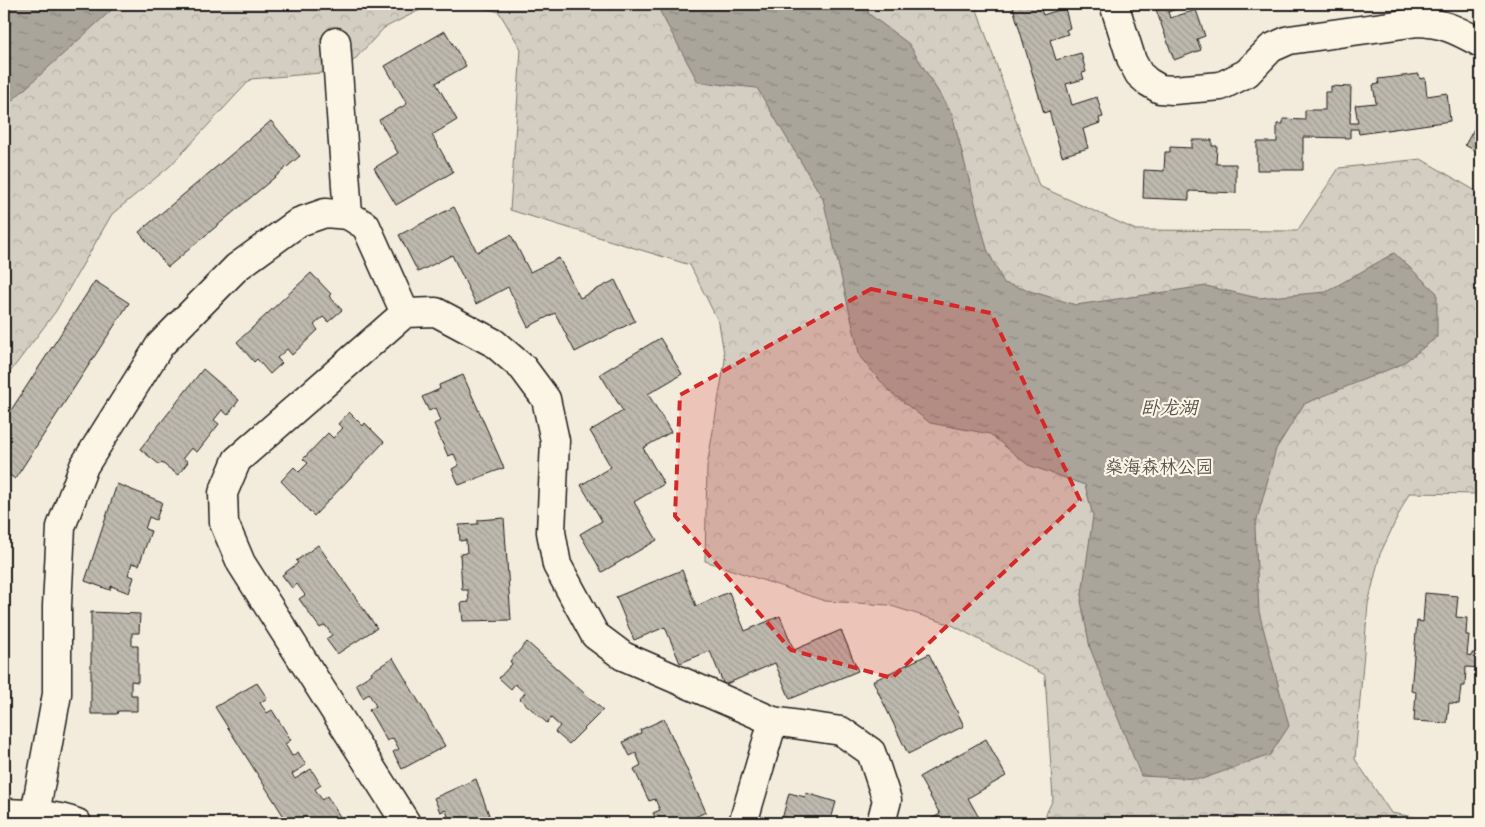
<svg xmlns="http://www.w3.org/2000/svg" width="1485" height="827" font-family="'Patrick Hand','LXGW WenKai TC',sans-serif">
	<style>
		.park { fill: url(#park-crowns); stroke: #78756e }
		.water { fill: url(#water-ripples); stroke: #716e68 }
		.building { fill: url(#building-back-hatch); stroke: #1c1c1c }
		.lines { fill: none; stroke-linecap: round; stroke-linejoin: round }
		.minor-casing { stroke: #1c1c1c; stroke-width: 31 }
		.minor { stroke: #fcf5e5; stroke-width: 28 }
		.marked { fill: #d62828; fill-opacity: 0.2; stroke: #d62828; stroke-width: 4; stroke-dasharray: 10 6; stroke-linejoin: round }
		.labels { text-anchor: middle; stroke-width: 4.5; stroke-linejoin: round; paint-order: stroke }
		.park-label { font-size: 18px; fill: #53514e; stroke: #fcf5e5 }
		.water-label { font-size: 19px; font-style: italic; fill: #55534f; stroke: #fcf5e5 }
	</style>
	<defs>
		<pattern id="park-crowns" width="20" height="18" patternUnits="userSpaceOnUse" patternTransform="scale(1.25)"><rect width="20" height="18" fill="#d3cec1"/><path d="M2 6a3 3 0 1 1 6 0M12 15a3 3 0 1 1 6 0" fill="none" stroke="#b5b0a5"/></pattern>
		<pattern id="water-ripples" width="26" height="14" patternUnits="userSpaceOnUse" patternTransform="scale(1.25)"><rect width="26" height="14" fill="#aaa59b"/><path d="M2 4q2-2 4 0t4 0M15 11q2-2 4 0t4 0" fill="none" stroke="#8a867e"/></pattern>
		<pattern id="building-back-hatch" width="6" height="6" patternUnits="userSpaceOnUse" patternTransform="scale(1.25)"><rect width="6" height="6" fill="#beb9ae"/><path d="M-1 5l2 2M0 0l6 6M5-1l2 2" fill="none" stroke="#a39e95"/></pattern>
	</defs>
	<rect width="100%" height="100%" fill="#f3ecdd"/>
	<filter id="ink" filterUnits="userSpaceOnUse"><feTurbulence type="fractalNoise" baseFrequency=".02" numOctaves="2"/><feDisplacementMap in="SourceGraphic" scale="10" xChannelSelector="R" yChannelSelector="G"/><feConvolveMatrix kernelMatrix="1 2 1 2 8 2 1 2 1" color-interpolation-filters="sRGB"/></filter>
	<g filter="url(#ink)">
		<g class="park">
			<polygon points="4,4 432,4 384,28 344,71 251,79 170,166 112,214 56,311 4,380"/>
			<polygon points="468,4 975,4 1039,186 1136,230 1297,231 1339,168 1421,159 1481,194 1481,494 1409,493 1380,554 1368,604 1355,759 1391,813 1449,823 1042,823 1053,799 1045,675 952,625 888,605 825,601 705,561 707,466 725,360 719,323 690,265 510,210 521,49 499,12"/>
		</g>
		<g class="water">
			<polygon points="4,4 118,4 4,108"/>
			<polygon points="656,4 865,4 869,14 909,44 952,114 987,249 1004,283 1076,305 1206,286 1258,298 1326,292 1394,253 1437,293 1437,337 1402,364 1304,404 1276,449 1255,527 1259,612 1289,726 1270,755 1202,779 1141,776 1090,648 1081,601 1093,516 1085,485 1028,465 990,434 930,423 889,391 860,357 823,199 757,88 698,82"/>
		</g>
		<g class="building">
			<polygon points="1012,4 1039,4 1043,15 1065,8 1070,28 1066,30 1068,34 1050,40 1056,60 1081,53 1086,72 1082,73 1084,79 1066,84 1072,105 1097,97 1103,117 1099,118 1100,123 1083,129 1088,148 1062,156 1049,111 1044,113"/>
			<polygon points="1154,4 1185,4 1185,6 1168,12 1170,18 1196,10 1205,36 1197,39 1201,50 1174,60"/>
			<polygon points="445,31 466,66 436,83 457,120 432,135 453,172 396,205 374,168 398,153 379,120 407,104 385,66"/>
			<polygon points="1419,74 1420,79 1425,78 1427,96 1447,93 1450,121 1359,134 1358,129 1350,129 1350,138 1303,137 1303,170 1257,170 1257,142 1277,142 1277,124 1283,124 1283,119 1305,120 1305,110 1325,110 1325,92 1331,92 1331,86 1351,87 1350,123 1358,123 1355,105 1376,103 1373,85 1379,84 1378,79"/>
			<polygon points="1479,120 1481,122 1481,154 1465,145"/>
			<polygon points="271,121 300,156 168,267 139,232"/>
			<polygon points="1192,140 1212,140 1212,146 1217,146 1216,164 1236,164 1236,193 1189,191 1189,200 1143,198 1144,170 1164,171 1165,152 1170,152 1170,147 1192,148"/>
			<polygon points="454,207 477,252 511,235 530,272 559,258 580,298 615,280 635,321 575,352 555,313 528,327 508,287 476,304 452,255 418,272 399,235"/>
			<polygon points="311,273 331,294 329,296 342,310 328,322 323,317 314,325 318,330 292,355 287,349 277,358 282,363 270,374 257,359 254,362 237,342"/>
			<polygon points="95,281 129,303 15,479 4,471 4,421"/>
			<polygon points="660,338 682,374 648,394 671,432 643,448 664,484 634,502 657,540 602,572 580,534 602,521 581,485 611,467 590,431 623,411 600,374"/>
			<polygon points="203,369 239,400 228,415 222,410 214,420 219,424 197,452 191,448 183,458 188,462 178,475 162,463 160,465 140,449"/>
			<polygon points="463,375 504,468 459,485 452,469 459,465 454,454 448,456 434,424 440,421 435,408 429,411 422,397 440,389 439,385"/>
			<polygon points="349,412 363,426 365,423 384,442 314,516 281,481 294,467 299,472 308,463 303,459 328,433 333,438 343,428 338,424"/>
			<polygon points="117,484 162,502 156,520 149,517 145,529 151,531 139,565 132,563 128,575 134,577 129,593 111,586 110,590 85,581"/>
			<polygon points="504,518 511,620 463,621 461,603 469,602 468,590 462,590 460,554 467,553 466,540 460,541 459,525 478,524 478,520"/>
			<polygon points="318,545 377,628 337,654 326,639 332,635 325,625 320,628 299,599 305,595 297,584 292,588 282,575 298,563 296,561"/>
			<polygon points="682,570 696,606 729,592 745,631 780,616 794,650 841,630 858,671 790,699 775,663 724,685 710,651 680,663 665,627 634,640 616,597"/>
			<polygon points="1425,593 1458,596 1456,617 1467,618 1466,635 1469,635 1467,655 1472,656 1472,653 1481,653 1481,668 1466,667 1465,686 1461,686 1459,704 1449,703 1447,723 1414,721 1416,692 1411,691 1417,621 1423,622"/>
			<polygon points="4,610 7,725 4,725"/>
			<polygon points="91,612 140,614 139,633 132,633 132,646 138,646 138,682 131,681 131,695 137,695 137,711 118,711 117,714 91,714"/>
			<polygon points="527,642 603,710 569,744 555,732 560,726 551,718 547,723 520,699 525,693 515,684 511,689 499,678 512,664 510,661"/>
			<polygon points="929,654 964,726 908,754 873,681"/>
			<polygon points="393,658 445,746 402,769 393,752 399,749 393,738 387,741 369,710 376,706 369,694 363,698 356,684 372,674 371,672"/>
			<polygon points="257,683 267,698 260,703 267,713 272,710 291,740 285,744 292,756 298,752 306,765 292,774 295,779 311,769 321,785 315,789 322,800 327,796 344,823 288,823 215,707"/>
			<polygon points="664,719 706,812 682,823 658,823 653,813 660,810 655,799 649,801 634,769 641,765 636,753 630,756 623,742 641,733 640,730"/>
			<polygon points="986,739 1006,776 968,798 982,823 924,823 940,814 919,777"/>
			<polygon points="476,779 492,823 450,823 446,810 440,812 434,798"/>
			<polygon points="789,793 805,797 806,793 836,802 830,823 781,823"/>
		</g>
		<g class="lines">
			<g class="minor-casing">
				<g id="minor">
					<path d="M1114,4L1132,61L1139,74L1148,82L1160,89L1173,90L1221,86L1247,73L1271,48L1289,40L1418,22C1445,23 1458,31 1481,43"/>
					<polyline points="336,42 348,215"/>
					<path d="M4,813C29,814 53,814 77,823"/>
					<polyline points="35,814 57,694 57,606 61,527 84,466 160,345 237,267 299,222 325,213 348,215 366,226 405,313"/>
					<polyline points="406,823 241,563 224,523 223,493 237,460 405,313 436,312 494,343 523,368 546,399 555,441 551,532 557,565 595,635 623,656 773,721 841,731 871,752 887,800 881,823"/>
					<polyline points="743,823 773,721"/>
				</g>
			</g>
			<use href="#minor" class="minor"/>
		</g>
	</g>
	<path class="marked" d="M871,289L991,313L1080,500L892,678L791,650L675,516L680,395Z"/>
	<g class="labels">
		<g class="park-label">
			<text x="1159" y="473">燊海森林公园</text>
		</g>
		<g class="water-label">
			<text x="1169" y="414">卧龙湖</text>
		</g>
	</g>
	<rect width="1485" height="827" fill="none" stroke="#fcf5e5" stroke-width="20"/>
	<rect x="10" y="10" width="1465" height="807" fill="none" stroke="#1c1c1c" stroke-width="2" filter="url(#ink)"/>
</svg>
